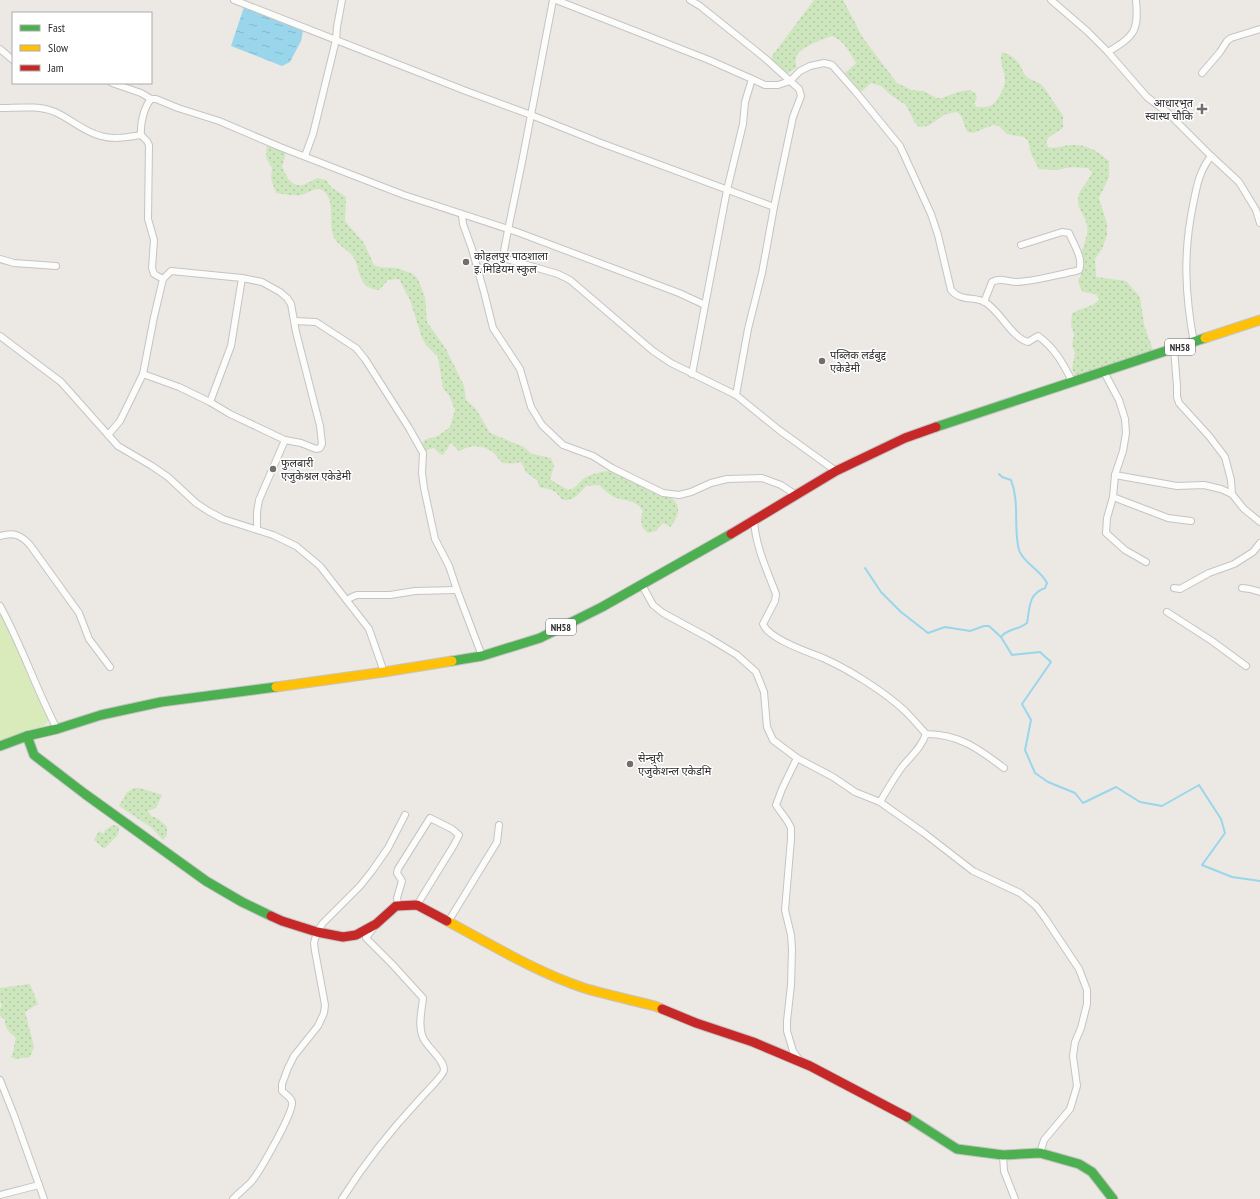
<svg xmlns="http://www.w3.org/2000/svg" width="1260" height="1199" font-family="'PT Sans Narrow','Noto Sans Devanagari',sans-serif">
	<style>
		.grass { fill: url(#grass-dots) }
		.pitch { fill: #d9eabb }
		.water { fill: url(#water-ripples) }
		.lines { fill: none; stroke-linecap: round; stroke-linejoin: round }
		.stream { stroke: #99d6ec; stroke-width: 2 }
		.street-casing { stroke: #c5c4c5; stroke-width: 8 }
		.fast-casing { stroke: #c5c4c5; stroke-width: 11 }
		.slow-casing { stroke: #c5c4c5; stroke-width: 11 }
		.jam-casing { stroke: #c5c4c5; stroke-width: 11 }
		.street { stroke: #fcfcfb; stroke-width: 6 }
		.fast { stroke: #4caf50; stroke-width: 9 }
		.slow { stroke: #ffc107; stroke-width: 9 }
		.jam { stroke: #c62828; stroke-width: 9 }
		.poi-dot { fill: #706f6e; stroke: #fff; stroke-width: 1.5 }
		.labels { text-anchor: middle; stroke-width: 3; stroke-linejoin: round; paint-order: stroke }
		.shield { fill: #fff; stroke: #6d6d6d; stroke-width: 1 }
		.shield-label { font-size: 10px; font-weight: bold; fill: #2e2e2e }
		.poi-label { font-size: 11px; fill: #2e2e2e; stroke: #fff; text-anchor: start }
	</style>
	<defs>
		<pattern id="grass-dots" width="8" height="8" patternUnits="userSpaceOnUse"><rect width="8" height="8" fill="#cee6be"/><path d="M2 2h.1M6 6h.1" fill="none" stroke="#b1c6a4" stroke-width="1.8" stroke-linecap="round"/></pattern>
		<pattern id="water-ripples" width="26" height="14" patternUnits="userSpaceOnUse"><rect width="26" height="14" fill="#99d6ec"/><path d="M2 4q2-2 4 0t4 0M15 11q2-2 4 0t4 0" fill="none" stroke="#84b8cb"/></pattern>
	</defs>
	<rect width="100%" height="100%" fill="#ece8e4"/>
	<g class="grass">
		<path d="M814,0H843L863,38L897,83L912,90L923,91L937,98H942L958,92L969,90L975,93L977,98L974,103L977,107C989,107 991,108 998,98C1014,74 997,70 1002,52C1011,55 1015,58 1020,65C1022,69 1023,73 1026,76C1031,81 1038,81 1043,86L1063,116V128L1049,137L1046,142L1048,147C1055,149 1062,146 1069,145C1088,144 1096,150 1109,161V177L1099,198L1107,224V235L1102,249L1095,259L1096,277L1126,281L1140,297L1144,325L1153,350L1076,379L1072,368L1075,353L1072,345L1074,334L1071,326L1072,314C1080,307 1094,308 1099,299L1096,294C1083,292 1082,294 1078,281C1079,277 1082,274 1083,270C1085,265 1082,258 1082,252C1084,243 1089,233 1087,225C1085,216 1077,208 1078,199C1079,188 1089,182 1092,172L1088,168L1072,167L1056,170L1039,169L1032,156L1028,141L1024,137L1007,134L999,126L993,125L973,133L967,132L961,116L957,112L946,114L928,126L919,127L915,123L906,105L892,96L881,86L871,83L861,92L845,73L856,63C848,51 846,42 832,36C822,40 798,47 796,58C795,61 796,65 797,67L788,73L785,72L772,61V56Z"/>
		<path d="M267,145L286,152L282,167C286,175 291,187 302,185C307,184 313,180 317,178L326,180L331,187L346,197L345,221L364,243L374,265L379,267L397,268L413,274L418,279L425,297L427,322L446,349L464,386L466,400L476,409L490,433L524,447L532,454L551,458L554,466L550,479L554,482L569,490C576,488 578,483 583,479C588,475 606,470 613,471C626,472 643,489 656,494C661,496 669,496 673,499C683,509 676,518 671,527L663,523L656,531L648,533L642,527L641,519L643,511C635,498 623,502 612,496C608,493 603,489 599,485L586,486C581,492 571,504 562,499C559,497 558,493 555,492C551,489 544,488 539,487L538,481L526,472L521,462C515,463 507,465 502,462C499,460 497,456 494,453C483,444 471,445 459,451L451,443L443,455L440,454L434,448L426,450L422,445L424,440L438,436L450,427L455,410L450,397L443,388L438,357L426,345L422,338L410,300L399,279L388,280L379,290C356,288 362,270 353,256C348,250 339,246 335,239C326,225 338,200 322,190C315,186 307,194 301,195C294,196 284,194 276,193L271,179L272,168L266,158Z"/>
		<path d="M134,788H140L162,795L156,808L148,811C150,817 153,816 158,819C161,821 164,824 167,827V835L163,840L152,828L119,806L127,792Z"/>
		<polygon points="113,825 118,826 119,828 118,835 104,849 94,840 99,831 104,834 105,830"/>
		<path d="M30,984L38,1004L25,1012L34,1047L30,1057L15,1059L11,1057C15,1051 13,1045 16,1038C9,1032 5,1029 5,1020L0,1016V1009L2,1005L0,1001V988Z"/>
	</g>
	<polygon class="pitch" points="0,613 9,631 48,716 48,721 44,726 0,741"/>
	<polygon class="water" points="244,7 293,26 303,31 301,41 290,62 282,66 231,46"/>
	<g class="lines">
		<g class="stream">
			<path d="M999,474L1002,477L1011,480C1020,503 1013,527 1019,550C1023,563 1041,570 1047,583L1045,588C1028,594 1030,608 1027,623C1019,630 1008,628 1001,637"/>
			<polyline points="865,568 881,592 901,612 928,633 945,627 970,631 984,626 989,626 1001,637 1012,655 1040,652 1051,662 1022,704 1031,720 1025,750 1035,773 1048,782 1075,793 1083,803 1116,787 1140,802 1162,806 1199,785 1221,819 1225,833 1202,865 1232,877 1260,881"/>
		</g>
		<g class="street-casing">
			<g id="street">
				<polyline points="234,0 466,91 531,115 601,143 774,207"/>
				<polyline points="553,0 522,162 508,230 504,251 505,255 507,259 558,274 570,280 653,351 671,363 736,395 779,430 836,471"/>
				<polyline points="556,0 709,60 752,79"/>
				<polyline points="690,0 700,6 766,59 799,89 801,96 793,117 774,207 762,273 748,329 736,395"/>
				<polyline points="1051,0 1087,31 1108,52 1147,97 1168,113 1211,156 1239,182 1256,210 1260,223"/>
				<polyline points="0,49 13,60"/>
				<path d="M1108,52C1134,36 1139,32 1136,0"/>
				<polyline points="1202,73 1220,52 1227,41 1231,38 1260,29"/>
				<polyline points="112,83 141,93 151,99 156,99 178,108 219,121 280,147 404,195 517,232 679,293 705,305"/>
				<path d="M0,108C17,108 38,105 55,112C71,119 84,132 101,136C113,140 128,137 141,135"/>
				<polyline points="305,156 313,134 336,40 337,27 342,0"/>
				<polyline points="462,215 463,224 472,249 484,292 493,328 520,369 531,407 542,425 563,445 593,456 612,468 663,493 679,495 691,492 711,483 727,479 762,478 781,485 796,495"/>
				<polyline points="0,259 14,263 56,266"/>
				<polyline points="163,279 171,271 242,278 262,282 280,292 287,298 291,304 296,332 320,426 322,444 320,448 316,449 301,443 285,440"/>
				<path d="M984,302L992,282C1000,277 1008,282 1017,282C1037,281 1056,275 1076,271L1079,270C1084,259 1073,243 1069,233L1062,232L1021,245"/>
				<polyline points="294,321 316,322 356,348 365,359 409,428 423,453 422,473 424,488 435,539 449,566 457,590 482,656"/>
				<polyline points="0,336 61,382 118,446 152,466 168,477 196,503 208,511 223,519 273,535 296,546 320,566 369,629 384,672"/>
				<path d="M1194,343C1185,294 1183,253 1193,205C1197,185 1199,172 1211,156"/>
				<polyline points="1174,349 1177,386 1177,397 1179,403 1209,436 1225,457 1231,480 1232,494"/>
				<polyline points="1104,372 1119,400 1125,419 1126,433 1123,451 1115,475 1113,497 1107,518 1106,533 1125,550 1146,562"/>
				<path d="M143,374L154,317L163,279L154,274L152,268L154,240L148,219L149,145L147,141L141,135C140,124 144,107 151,99"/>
				<path d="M692,374L727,190L743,124L745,102L752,79L765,85H778L790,81L800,71L810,66L824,63L832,65L855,91L900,146L931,214L938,235L951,290C961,302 974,296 985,302C1001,312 1011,337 1028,342L1038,336C1055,348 1064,365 1073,383"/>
				<polyline points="210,402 231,346 242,278"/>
				<polyline points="108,435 120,421 143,374 179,387 210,402 230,414 285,440 259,500 257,512 257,529"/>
				<polyline points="1115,475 1177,486 1204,485 1221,489 1232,494 1244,509 1260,522"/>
				<polyline points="1113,497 1168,518 1191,521"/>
				<path d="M754,521C756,548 767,570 776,594L775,601L763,624C769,639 808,652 823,658C848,669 885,692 905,711C912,718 919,726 926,734C959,734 979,749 1004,768"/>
				<path d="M0,536C14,532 21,535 30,545L79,613L89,639L110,667"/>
				<polyline points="642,585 653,605 663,613 709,638 737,655 756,672 764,692 767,727 773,740 797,758 833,777 855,792 880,802 924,833 973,871 1020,893 1036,906 1045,918 1079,969 1087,990 1087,1004 1081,1028 1075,1042 1073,1056 1077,1086 1074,1096 1070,1109 1044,1140 1040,1153"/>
				<polyline points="1174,588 1180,589 1209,573 1234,564 1253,552 1260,543"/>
				<polyline points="1242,588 1250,589 1260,592"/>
				<polyline points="347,600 352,597 357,595 390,595 415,591 457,590"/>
				<path d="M0,606C22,646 36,689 57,729"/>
				<polyline points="1167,612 1212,641 1246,666"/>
				<path d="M797,758L782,789L776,805C781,813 788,820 791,828C791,832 791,836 791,839L785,910L791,935L792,949L791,985L787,1021V1031L793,1051L800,1061"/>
				<path d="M880,802C887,790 894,778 902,767C911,756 921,748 926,734"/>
				<polyline points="398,906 397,898 402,881 397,873 398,869 430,818 452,829 459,835 454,845 417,905"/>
				<polyline points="448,922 497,842 499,825"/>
				<polyline points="0,1080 14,1115 44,1199"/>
				<polyline points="1003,1155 1004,1171 1015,1199"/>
				<polyline points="0,1195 39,1185"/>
				<path d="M233,1199C239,1193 245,1188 251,1182C259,1173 294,1112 292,1102C291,1097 286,1095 282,1091V1084L288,1068L294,1056L318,1026L324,1013L325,1005L315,951L314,943L317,932L323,923L360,886L372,871L388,848L405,815"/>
				<path d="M342,1199C364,1164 391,1130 419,1100C423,1095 444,1075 444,1070C444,1058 425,1047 422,1035C418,1023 422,1010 423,998L392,964L366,938L374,927"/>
			</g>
		</g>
		<g class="fast-casing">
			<g id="fast">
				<polyline points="936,427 1205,338"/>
				<polyline points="452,661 482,656 540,638 602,607 731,534"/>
				<polyline points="27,736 34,755 85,794 206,881 242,902 271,916"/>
				<polyline points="0,746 27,736 57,729 101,715 161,702 276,687"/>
				<polyline points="907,1117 957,1149 1003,1155 1040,1153 1079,1164 1092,1172 1113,1199"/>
			</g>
		</g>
		<g class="slow-casing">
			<g id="slow">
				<polyline points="1205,338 1260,320"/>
				<polyline points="276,687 384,672 452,661"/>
				<path d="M447,921C492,945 536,972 584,988C607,995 632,1000 655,1006L662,1009"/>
			</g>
		</g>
		<g class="jam-casing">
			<g id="jam">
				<polyline points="731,534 836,471 905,438 936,427"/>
				<polyline points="271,916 282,921 317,932 343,937 356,935 376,924 396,906 417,905 447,921"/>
				<polyline points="662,1009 696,1023 753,1042 810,1066 907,1117"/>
			</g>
		</g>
		<use href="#street" class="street"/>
		<use href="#fast" class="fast"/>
		<use href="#slow" class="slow"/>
		<use href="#jam" class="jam"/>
	</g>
	<g class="poi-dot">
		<path d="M1200 103h4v4h4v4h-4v4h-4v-4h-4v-4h4z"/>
		<circle cx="466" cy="262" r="4"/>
		<circle cx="822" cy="361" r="4"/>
		<circle cx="273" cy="469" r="4"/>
		<circle cx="630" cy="764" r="4"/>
	</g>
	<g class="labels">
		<g class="shield">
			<rect x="1165" y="339" width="30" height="16" rx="3"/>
			<rect x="546" y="619" width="30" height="16" rx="3"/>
		</g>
		<g class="shield-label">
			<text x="1180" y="351">NH58</text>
			<text x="561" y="631">NH58</text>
		</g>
		<g class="poi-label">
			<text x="1193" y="107" text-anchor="end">आधारभुत<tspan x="1193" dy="13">स्वास्थ चौकि</tspan></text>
			<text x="474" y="260">कोहलपुर पाठशाला<tspan x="474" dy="13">इ. मिडियम स्कुल</tspan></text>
			<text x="830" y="359">पब्लिक लर्डबुद्द<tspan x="830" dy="13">एकेडेमी</tspan></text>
			<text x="281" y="467">फुलबारी<tspan x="281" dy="13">एजुकेश्नल एकेडेमी</tspan></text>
			<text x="638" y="762">सेन्चुरी<tspan x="638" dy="13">एजुकेशन्ल एकेडमि</tspan></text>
		</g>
	</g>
	<rect x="12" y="12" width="140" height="72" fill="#ffffff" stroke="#ababab"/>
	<rect x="20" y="25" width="20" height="6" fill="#4caf50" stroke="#ababab"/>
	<text x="48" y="32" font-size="12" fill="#2e2e2e">Fast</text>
	<rect x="20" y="45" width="20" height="6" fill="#ffc107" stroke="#ababab"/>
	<text x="48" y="52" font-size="12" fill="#2e2e2e">Slow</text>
	<rect x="20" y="65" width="20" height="6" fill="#c62828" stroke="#ababab"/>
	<text x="48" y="72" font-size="12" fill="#2e2e2e">Jam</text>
</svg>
